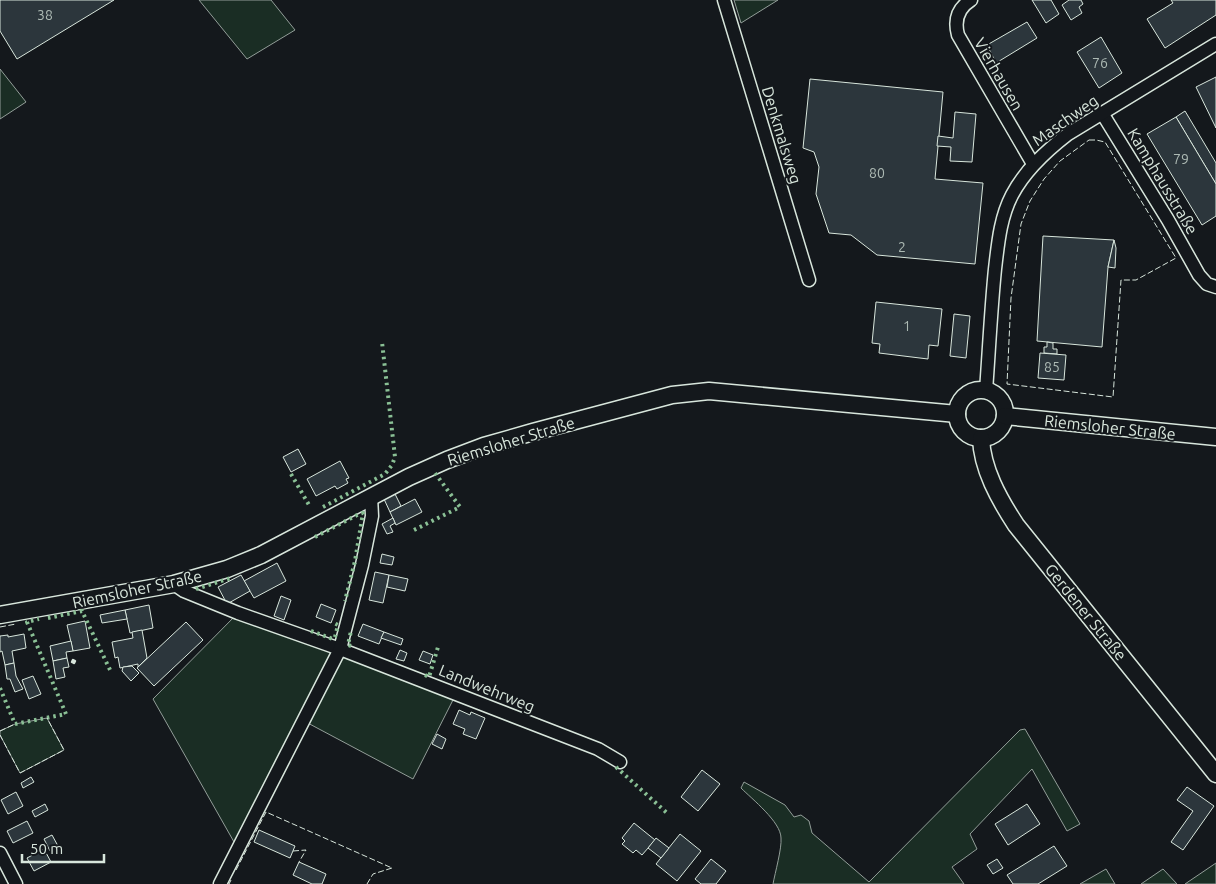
<svg xmlns="http://www.w3.org/2000/svg" width="1216" height="884" font-family="Ubuntu,sans-serif">
	<style>
		.green { fill: #1a2d24; stroke: #939e99 }
		.building { fill: #2c363c; stroke: #d8e6dc }
		.lines { fill: none; stroke-linecap: round; stroke-linejoin: round }
		.minor-casing { stroke: #d8e6dc; stroke-width: 15 }
		.major-casing { stroke: #d8e6dc; stroke-width: 19 }
		.minor { stroke: #14181c; stroke-width: 12 }
		.major { stroke: #14181c; stroke-width: 16 }
		.hedge { stroke: #8ac095; stroke-width: 4; stroke-dasharray: 2.5 4; stroke-linecap: butt }
		.fence { stroke: #d8e6dc; stroke-width: 1; stroke-dasharray: 6 2.5; stroke-linecap: butt }
		.wall { stroke: #d8e6dc; stroke-width: 2.5 }
		.labels { text-anchor: middle; stroke-width: 4; stroke-linejoin: round; paint-order: stroke }
		.number-label { font-size: 14px; fill: #adbab4 }
		.street-label { font-size: 16px; fill: #d8e6dc; stroke: #14181c }
	</style>
	<rect width="100%" height="100%" fill="#14181c"/>
	<g class="green">
		<polygon points="199,0 271,0 295,30 247,59"/>
		<polygon points="734,0 778,0 741,23"/>
		<polygon points="0,69 26,102 0,119"/>
		<polygon points="238,613 456,694 413,779 304,721 238,849 153,699"/>
		<polygon points="47,718 64,750 20,773 0,735 0,731 15,724"/>
		<path d="M1025,729L1080,824L1067,831L1032,769L970,834L977,849L952,867L964,884H773C775,873 782,848 781,838C781,822 752,799 741,788L744,782L785,805L794,817L801,815L809,821L812,833L869,882L1020,730Z"/>
		<polygon points="1216,863 1216,884 1185,884"/>
		<polygon points="1106,869 1115,884 1080,884"/>
		<polygon points="1163,869 1177,884 1141,884"/>
	</g>
	<g class="building">
		<polygon points="0,0 114,0 17,59 0,31"/>
		<polygon points="1032,0 1051,0 1059,14 1046,23"/>
		<polygon points="1069,0 1081,0 1083,4 1079,7 1082,13 1071,20 1062,5"/>
		<polygon points="1171,0 1216,0 1216,15 1165,48 1147,19 1173,3"/>
		<polygon points="1027,22 1037,38 996,63 987,45"/>
		<polygon points="1101,37 1122,73 1099,88 1077,52"/>
		<polygon points="1216,77 1216,128 1196,87"/>
		<polygon points="810,79 943,92 935,179 983,183 975,264 877,255 851,235 829,233 816,194 819,167 814,152 803,148"/>
		<polygon points="1185,111 1216,163 1216,184 1176,117"/>
		<polygon points="955,112 976,114 972,162 950,161 951,147 937,146 938,136 953,138"/>
		<polygon points="1176,117 1216,184 1216,216 1202,225 1147,134"/>
		<polygon points="1043,236 1114,240 1108,267 1102,347 1037,341"/>
		<polygon points="1114,240 1116,248 1115,268 1108,267"/>
		<polygon points="876,302 942,309 938,346 929,345 928,359 879,353 880,344 872,343"/>
		<polygon points="954,314 970,316 966,358 950,356"/>
		<polygon points="1047,342 1053,343 1053,349 1057,349 1057,354 1044,353 1044,347 1047,347"/>
		<polygon points="1040,353 1066,355 1064,380 1038,378"/>
		<polygon points="298,449 306,464 291,472 283,457"/>
		<polygon points="340,461 349,478 346,479 348,483 337,489 335,486 316,496 307,479"/>
		<polygon points="395,494 401,506 390,512 384,499"/>
		<polygon points="415,499 422,512 396,525 390,512"/>
		<polygon points="393,518 395,523 390,526 393,532 387,534 382,524"/>
		<polygon points="382,554 394,557 392,565 380,563"/>
		<polygon points="277,563 286,581 254,598 244,581"/>
		<polygon points="375,572 389,575 383,603 369,600"/>
		<polygon points="241,575 250,591 227,604 218,587"/>
		<polygon points="389,575 408,579 405,591 387,587"/>
		<polygon points="281,596 291,600 284,620 274,616"/>
		<polygon points="321,604 336,610 331,623 316,617"/>
		<polygon points="149,605 153,628 130,633 125,610"/>
		<polygon points="125,610 127,619 102,623 100,615"/>
		<polygon points="85,621 90,648 73,651 67,625"/>
		<polygon points="186,622 203,640 154,686 137,668"/>
		<polygon points="363,624 384,632 379,644 358,636"/>
		<polygon points="142,630 147,658 138,667 138,664 120,668 118,657 115,658 112,642 133,638 132,632"/>
		<polygon points="384,632 403,639 401,645 381,638"/>
		<polygon points="24,634 26,648 12,651 14,663 5,665 2,651 0,652 0,636 8,635 8,637"/>
		<polygon points="71,641 73,651 66,652 67,658 53,661 50,646"/>
		<polygon points="400,650 407,653 404,661 396,659"/>
		<polygon points="423,651 433,655 430,664 419,660"/>
		<polygon points="67,658 69,667 63,668 65,677 56,679 53,661"/>
		<polygon points="14,663 16,676 23,689 15,692 10,679 7,679 5,665"/>
		<polygon points="132,666 139,673 131,681 122,671 123,667"/>
		<polygon points="33,676 41,694 29,699 22,680"/>
		<polygon points="459,710 470,715 471,712 485,718 476,739 463,734 465,729 453,724"/>
		<polygon points="437,734 446,739 442,749 432,744"/>
		<polygon points="702,770 720,784 698,811 681,797"/>
		<polygon points="31,777 34,782 23,788 21,783"/>
		<polygon points="1187,787 1214,806 1183,850 1171,842 1193,811 1177,800"/>
		<polygon points="16,792 23,806 8,814 1,800"/>
		<polygon points="45,804 48,810 35,817 32,811"/>
		<polygon points="1027,804 1040,824 1008,845 995,824"/>
		<polygon points="27,821 33,833 13,843 7,831"/>
		<polygon points="634,823 655,840 642,855 636,850 633,853 622,844 625,841 622,838"/>
		<polygon points="259,830 295,846 290,858 254,842"/>
		<polygon points="680,834 701,851 677,881 656,864"/>
		<polygon points="52,835 58,846 50,851 44,839"/>
		<polygon points="656,838 669,848 661,858 648,848"/>
		<polygon points="1054,846 1067,866 1038,884 1013,884 1007,875"/>
		<polygon points="44,849 51,862 34,871 27,858"/>
		<polygon points="711,859 726,871 716,884 701,884 695,879"/>
		<polygon points="997,859 1003,868 993,874 987,865"/>
		<polygon points="299,862 326,874 322,884 312,884 293,875"/>
	</g>
	<g class="lines">
		<g class="minor-casing">
			<g id="minor">
				<polyline points="724,0 809,280"/>
				<path d="M971,0C958,8 954,20 958,35L1033,164"/>
				<polyline points="1102,113 1168,220 1199,275 1207,284 1216,287"/>
				<path d="M986,391C989,350 991,309 995,269C998,244 1000,218 1012,195C1025,170 1046,151 1068,134L1216,44"/>
				<polyline points="174,584 184,591 238,613 340,649 598,749 620,762"/>
				<polyline points="0,853 16,884"/>
				<polyline points="220,884 340,649 362,565 372,516 371,497"/>
			</g>
		</g>
		<g class="major-casing">
			<g id="major">
				<circle cx="981" cy="414" r="24"/>
				<polyline points="1005,416 1216,437"/>
				<path d="M981,438C982,469 999,499 1016,525L1216,774"/>
				<polyline points="0,615 174,584 227,569 261,555 409,477 447,460 484,446 533,432 672,395 709,391 957,414"/>
			</g>
		</g>
		<use href="#minor" class="minor"/>
		<use href="#major" class="major"/>
		<g class="hedge">
			<polyline points="291,474 309,505"/>
			<polyline points="323,507 385,474 392,465 395,457 382,342"/>
			<polyline points="414,530 460,507 435,473 432,475"/>
			<polyline points="315,537 359,514 363,513 355,561 345,601"/>
			<polyline points="196,589 231,578"/>
			<polyline points="48,618 82,611 111,672"/>
			<polyline points="311,631 333,639 335,637 338,625 334,623"/>
			<polyline points="351,646 348,645 351,631"/>
			<polyline points="425,675 429,677 438,647"/>
			<polyline points="0,688 15,724 66,714 27,622 39,619"/>
			<polyline points="616,767 667,813"/>
		</g>
		<g class="fence">
			<polygon points="1089,140 1096,140 1105,142 1176,258 1136,280 1121,280 1113,397 1007,384 1011,298 1021,224 1030,201 1044,179 1060,161"/>
			<polyline points="0,627 16,624"/>
			<polyline points="0,731 15,724"/>
			<polyline points="0,735 20,773 64,750 47,718"/>
			<polyline points="293,851 306,850 299,862"/>
			<polyline points="236,870 266,812 392,868"/>
			<polyline points="229,884 231,880"/>
			<polyline points="367,884 373,874 392,868"/>
		</g>
		<polygon class="wall" points="73,660 75,661 74,663 72,662"/>
	</g>
	<g class="labels">
		<g class="number-label">
			<text x="45" y="20">38</text>
			<text x="1100" y="68">76</text>
			<text x="1181" y="164">79</text>
			<text x="877" y="178">80</text>
			<text x="902" y="252">2</text>
			<text x="907" y="331">1</text>
			<text x="1052" y="372">85</text>
		</g>
		<g class="street-label">
			<text transform="translate(999 74) rotate(60)" y="6">Vierhausen</text>
			<text transform="translate(1065 120) rotate(-35)" y="6">Maschweg</text>
			<text transform="translate(782 135) rotate(73)" y="6">Denkmalsweg</text>
			<text transform="translate(1163 181) rotate(59)" y="6">Kamphausstraße</text>
			<text transform="translate(1110 427) rotate(6)" y="6">Riemsloher Straße</text>
			<text transform="translate(511 441) rotate(-17)" y="6">Riemsloher Straße</text>
			<text transform="translate(137 589) rotate(-12)" y="6">Riemsloher Straße</text>
			<text transform="translate(1086 612) rotate(51)" y="6">Gerdener Straße</text>
			<text transform="translate(487 688) rotate(22)" y="6">Landwehrweg</text>
		</g>
	</g>
	<path d="M22 854v8h82v-8" fill="none" stroke="#d8e6dc" stroke-width="2.5"/>
	<text x="30" y="854" font-size="15" fill="#d8e6dc" stroke="#14181c" stroke-width="4" paint-order="stroke">50 m</text>
</svg>
